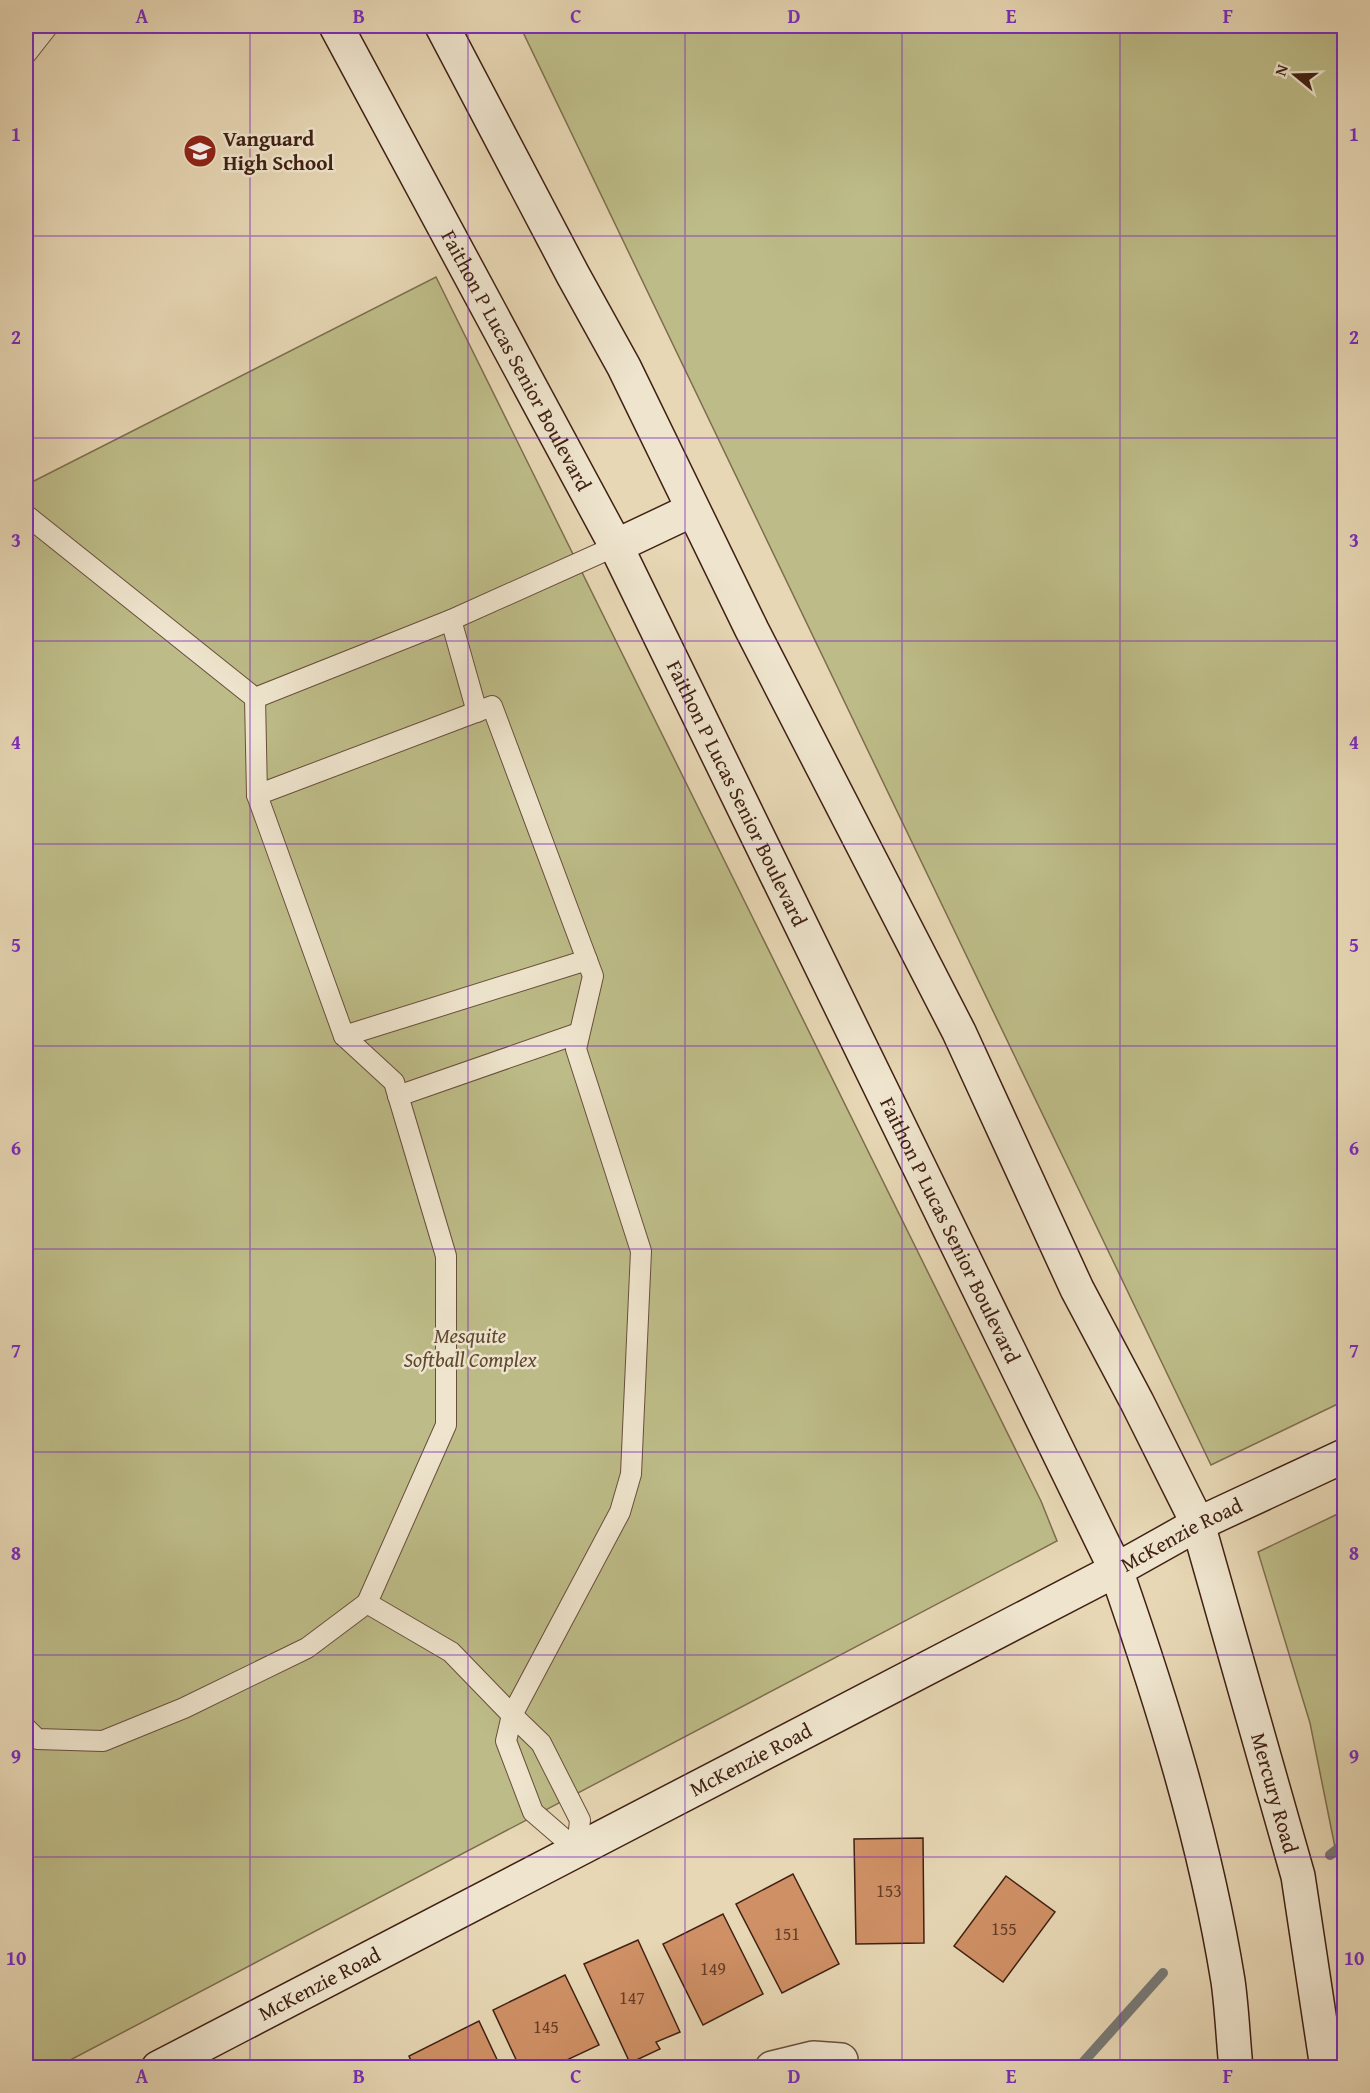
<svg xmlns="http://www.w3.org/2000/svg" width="1370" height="2093" font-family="'Gentium Book Plus',serif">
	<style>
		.green { fill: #bdbc88; stroke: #7e6e4e; stroke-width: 1.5 }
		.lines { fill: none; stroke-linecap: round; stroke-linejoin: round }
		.stream { stroke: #787a77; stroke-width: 10 }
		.building { fill: #cf9065; stroke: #402114; stroke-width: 1.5 }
		.lane-casing { stroke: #6a4e3c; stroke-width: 22 }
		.street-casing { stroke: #6a4e3c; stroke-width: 36 }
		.secondary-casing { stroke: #402114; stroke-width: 36 }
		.lane { stroke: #efe5ce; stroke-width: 20 }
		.street { stroke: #efe5ce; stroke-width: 33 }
		.secondary { stroke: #efe5ce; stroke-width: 33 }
		.grid { fill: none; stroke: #7b2cbf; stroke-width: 1.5; stroke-opacity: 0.55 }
		.labels { text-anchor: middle; stroke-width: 5; stroke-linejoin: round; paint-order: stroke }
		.number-label { font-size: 18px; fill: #643d28 }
		.poi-label { font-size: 21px; font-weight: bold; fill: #402114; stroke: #efe5ce; text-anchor: start }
		.street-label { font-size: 21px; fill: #402114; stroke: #efe5ce }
		.park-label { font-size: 21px; font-style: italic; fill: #5f4831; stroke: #efe5ce }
		.neatline { fill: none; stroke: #7b2cbf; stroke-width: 2 }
		.grid-label { font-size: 20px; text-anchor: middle; font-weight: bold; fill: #7b2cbf }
	</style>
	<rect width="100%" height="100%" fill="#e7d7b4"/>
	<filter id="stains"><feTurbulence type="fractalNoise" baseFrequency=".00333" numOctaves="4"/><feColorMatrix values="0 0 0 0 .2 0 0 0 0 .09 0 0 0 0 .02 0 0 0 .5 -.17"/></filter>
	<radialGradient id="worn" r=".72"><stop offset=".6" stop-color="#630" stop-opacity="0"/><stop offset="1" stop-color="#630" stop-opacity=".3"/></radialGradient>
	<g class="green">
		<polygon points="520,26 1344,26 1344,1401 1211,1465"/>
		<polygon points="436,277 1041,1501 1057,1541 57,2067 26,2067 26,485"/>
		<polygon points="1344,1511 1344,1892 1310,1723 1258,1552"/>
	</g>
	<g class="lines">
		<g class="stream">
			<polyline points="1330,1855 1344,1844"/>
			<polyline points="1078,2068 1163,1973"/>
		</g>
	</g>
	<g class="building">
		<polygon points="923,1838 924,1943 856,1944 854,1839"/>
		<polygon points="793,1874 839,1964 782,1993 736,1904"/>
		<polygon points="1006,1876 1055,1912 1003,1982 954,1946"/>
		<polygon points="723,1914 763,1994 703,2025 663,1944"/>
		<polygon points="638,1940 680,2032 656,2042 660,2049 630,2063 584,1964"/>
		<polygon points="565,1975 599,2045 558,2064 560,2068 520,2068 493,2010"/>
		<polygon points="479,2021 501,2068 414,2068 409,2056"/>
	</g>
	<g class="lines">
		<g class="lane-casing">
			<g id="lane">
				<polyline points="26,54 48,26"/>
				<polyline points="26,515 255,698 451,620 616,546"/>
				<polyline points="451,620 477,712"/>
				<polyline points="255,698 257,795"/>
				<polygon points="492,706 593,976 576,1049 641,1251 631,1474 620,1512 512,1715 451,1652 367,1603 446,1425 446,1256 394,1082 344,1036 257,795"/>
				<polyline points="344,1036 587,960"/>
				<polyline points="398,1096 579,1033"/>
				<polygon points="512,1715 541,1743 580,1820 577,1850 533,1812 506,1741"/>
				<polyline points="26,1728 37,1739 103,1741 184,1708 307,1648 367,1603"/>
			</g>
		</g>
		<g class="street-casing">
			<polyline id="street" points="772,2068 813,2058 841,2060"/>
		</g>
		<g class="secondary-casing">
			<g id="secondary">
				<path id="s1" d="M336,26L616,546L1116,1570C1163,1705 1205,1840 1228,1981C1232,2009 1233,2039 1236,2068"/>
				<path id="s2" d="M442,26L573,275L624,367L752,630L959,1032L1077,1289L1137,1402L1198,1524L1298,1876L1327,2068"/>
				<polyline points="616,546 692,510"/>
				<path id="s3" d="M158,2068L1116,1570L1198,1524L1344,1456"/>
			</g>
		</g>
		<use href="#lane" class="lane"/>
		<use href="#street" class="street"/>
		<use href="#secondary" class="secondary"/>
	</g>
	<path class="grid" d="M250,26V2068M468,26V2068M685,26V2068M902,26V2068M1120,26V2068M26,236H1344M26,438H1344M26,641H1344M26,844H1344M26,1046H1344M26,1249H1344M26,1452H1344M26,1655H1344M26,1857H1344"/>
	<defs>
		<g id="school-disc" transform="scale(1.725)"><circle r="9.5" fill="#8f2418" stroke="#efe5ce"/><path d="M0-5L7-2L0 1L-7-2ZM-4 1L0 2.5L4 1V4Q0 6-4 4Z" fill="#fff"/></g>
	</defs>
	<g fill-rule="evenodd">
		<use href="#school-disc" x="200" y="151"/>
	</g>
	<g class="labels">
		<g class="number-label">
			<text x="889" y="1897">153</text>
			<text x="1004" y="1935">155</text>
			<text x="787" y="1940">151</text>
			<text x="713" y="1975">149</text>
			<text x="632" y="2004">147</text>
			<text x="546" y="2033">145</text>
		</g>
		<g class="poi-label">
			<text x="223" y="146">Vanguard<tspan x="223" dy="24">High School</tspan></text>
		</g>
		<g class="street-label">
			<text dy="7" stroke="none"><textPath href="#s1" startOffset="380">Faithon P Lucas Senior Boulevard</textPath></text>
			<text dy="7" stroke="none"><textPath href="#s1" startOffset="866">Faithon P Lucas Senior Boulevard</textPath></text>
			<text dy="7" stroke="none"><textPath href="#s1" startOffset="1352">Faithon P Lucas Senior Boulevard</textPath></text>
			<text dy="7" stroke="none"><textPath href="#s3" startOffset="1154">McKenzie Road</textPath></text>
			<text dy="7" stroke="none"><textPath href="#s3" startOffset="668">McKenzie Road</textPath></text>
			<text dy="7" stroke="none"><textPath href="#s2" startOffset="1958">Mercury Road</textPath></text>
			<text dy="7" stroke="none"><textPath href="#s3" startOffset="182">McKenzie Road</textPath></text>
		</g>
		<g class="park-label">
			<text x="470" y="1343">Mesquite<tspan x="470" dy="24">Softball Complex</tspan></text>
		</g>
	</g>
	<rect width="1370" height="2093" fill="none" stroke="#e7d7b4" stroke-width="66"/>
	<g transform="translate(1295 75) rotate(289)" stroke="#efe5ce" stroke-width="4.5" paint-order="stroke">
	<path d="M0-4.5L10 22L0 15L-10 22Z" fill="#402114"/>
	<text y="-9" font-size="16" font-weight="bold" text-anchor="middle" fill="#402114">N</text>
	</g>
	<rect x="33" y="33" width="1304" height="2027" class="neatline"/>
	<g class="grid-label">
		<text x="142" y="23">A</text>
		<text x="359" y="23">B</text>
		<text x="576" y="23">C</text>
		<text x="794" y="23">D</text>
		<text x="1011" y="23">E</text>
		<text x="1228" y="23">F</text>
		<text x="16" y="141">1</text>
		<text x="1354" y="141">1</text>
		<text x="16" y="344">2</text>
		<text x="1354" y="344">2</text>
		<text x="16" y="547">3</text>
		<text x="1354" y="547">3</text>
		<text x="16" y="749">4</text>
		<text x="1354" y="749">4</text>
		<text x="16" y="952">5</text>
		<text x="1354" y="952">5</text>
		<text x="16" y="1155">6</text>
		<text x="1354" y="1155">6</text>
		<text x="16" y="1357">7</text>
		<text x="1354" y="1357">7</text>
		<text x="16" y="1560">8</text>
		<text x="1354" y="1560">8</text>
		<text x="16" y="1763">9</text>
		<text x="1354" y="1763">9</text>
		<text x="16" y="1965">10</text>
		<text x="1354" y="1965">10</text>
		<text x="142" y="2083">A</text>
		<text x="359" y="2083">B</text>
		<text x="576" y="2083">C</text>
		<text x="794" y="2083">D</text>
		<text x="1011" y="2083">E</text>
		<text x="1228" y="2083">F</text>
	</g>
	<rect width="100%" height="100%" filter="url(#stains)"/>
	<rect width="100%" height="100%" fill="url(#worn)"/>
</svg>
